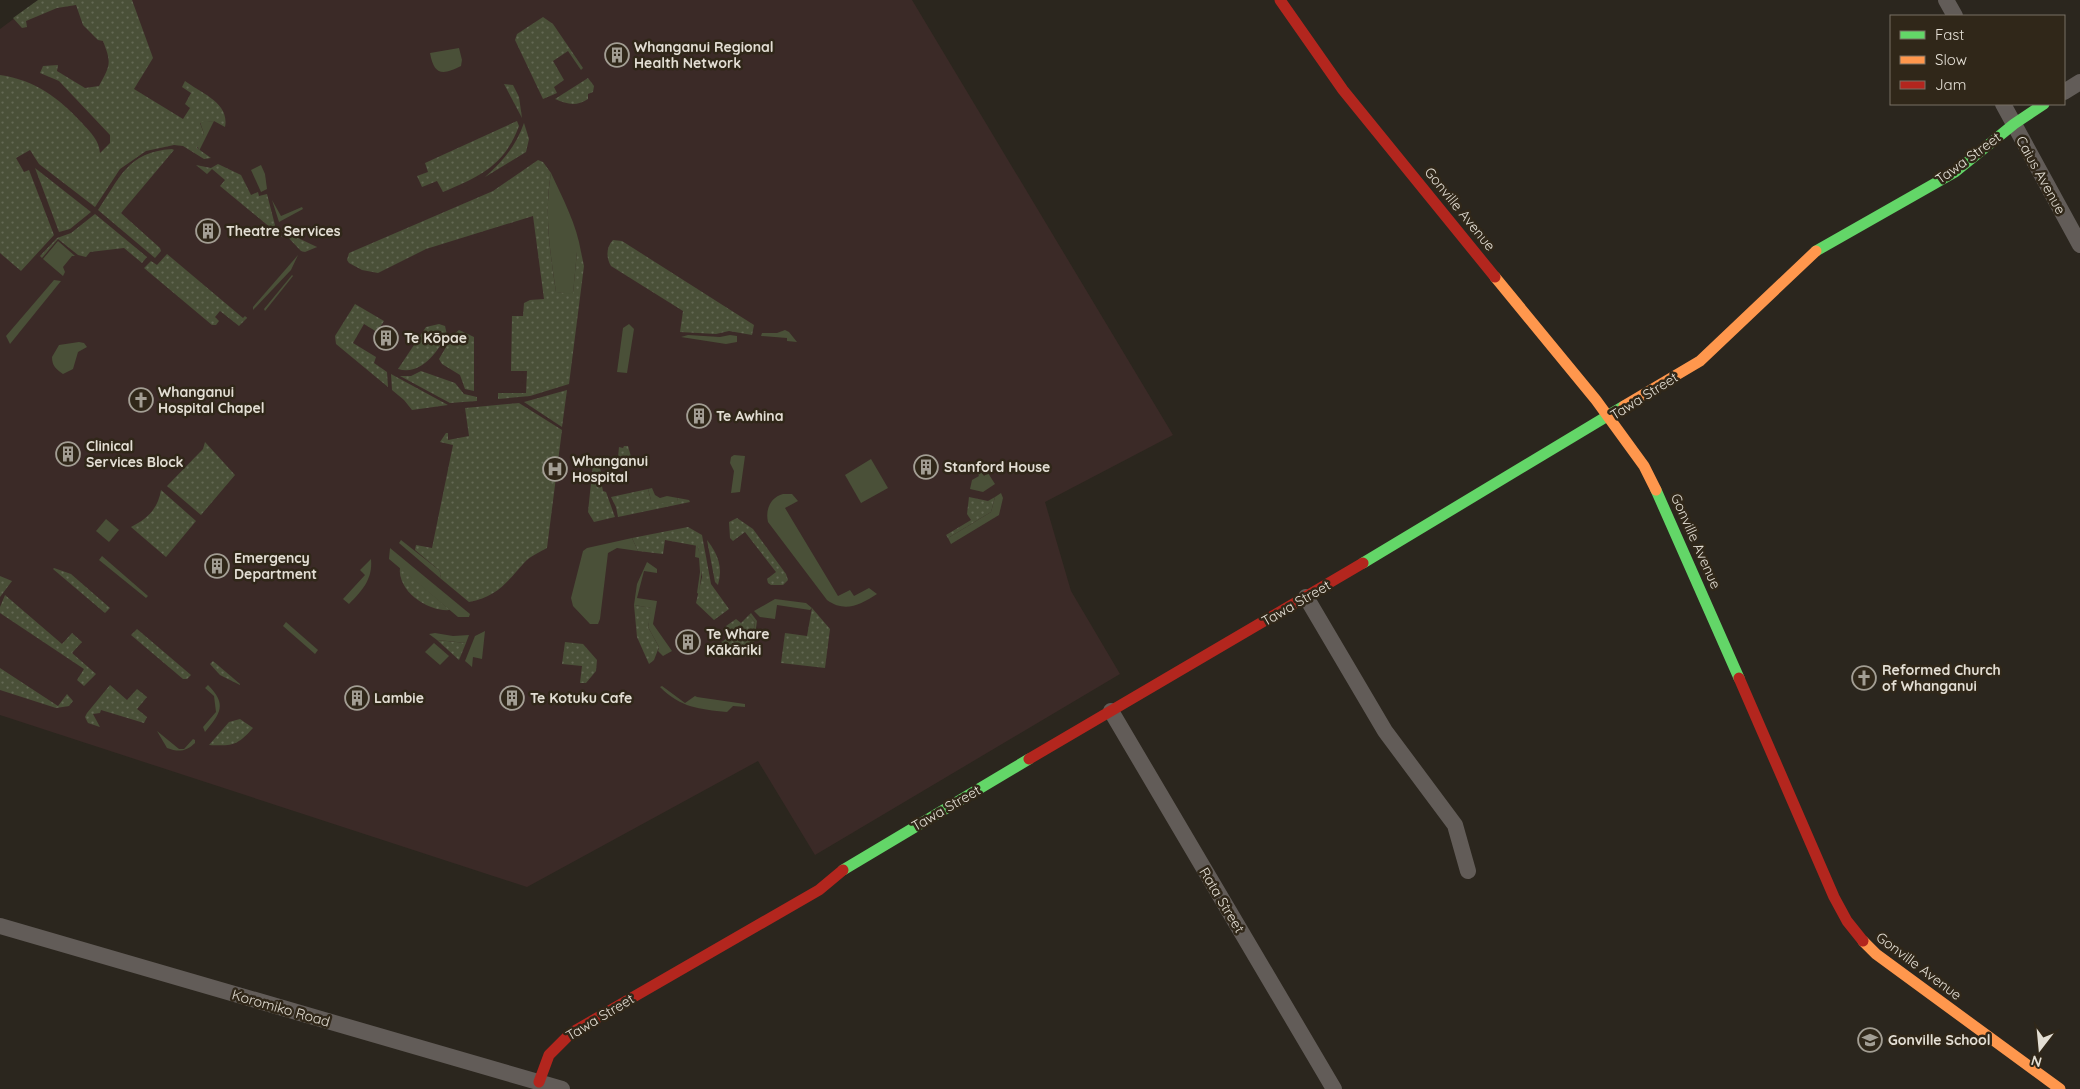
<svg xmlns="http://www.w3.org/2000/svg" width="2080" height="1089" font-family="Quicksand,sans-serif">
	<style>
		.medical { fill: #3b2a27 }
		.grass { fill: url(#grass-dots) }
		.garden { fill: #4a5038 }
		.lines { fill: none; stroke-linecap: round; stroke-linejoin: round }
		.street { stroke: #625c58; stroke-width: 16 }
		.fast { stroke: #63d668; stroke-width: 11 }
		.slow { stroke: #ff974d; stroke-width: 11 }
		.jam { stroke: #b3261e; stroke-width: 11 }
		.labels { text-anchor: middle; stroke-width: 5; stroke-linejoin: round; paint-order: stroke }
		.poi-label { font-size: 14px; font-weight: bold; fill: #e3ded4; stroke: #302719; text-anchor: start }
		.street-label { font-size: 14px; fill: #e3ded4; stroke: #302719 }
	</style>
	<defs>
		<pattern id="grass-dots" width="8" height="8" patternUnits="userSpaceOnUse" patternTransform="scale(1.25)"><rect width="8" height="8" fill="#4a5038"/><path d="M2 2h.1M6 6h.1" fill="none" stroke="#646954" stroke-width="1.8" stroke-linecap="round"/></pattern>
	</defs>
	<rect width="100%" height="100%" fill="#2b261e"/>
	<polygon class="medical" points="39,0 912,0 1173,435 1045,502 1071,591 1120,674 815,855 758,761 527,887 0,715 0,29"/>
	<g class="grass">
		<path d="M38,0H132L153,58L134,89L183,119L190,108L185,104L191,93L182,87L185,81C201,93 230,103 225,127L214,121L200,123L204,134L197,148L211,158L204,159L183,146L174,145L146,151L120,169L95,207L39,164L30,150L16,158L24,172L29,170L54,235L21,271L0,253V75C35,80 59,98 82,123C91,133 99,140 100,153L110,143V135L59,81L40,73L43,66L58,65L57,71L85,88L99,86C110,65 112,64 103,41L98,40L83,25L76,5L57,8L26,21L27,27L22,28L13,18Z"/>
		<polygon points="543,17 553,24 583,68 581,70 568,51 553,61 564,80 554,87 557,93 543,99 515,40 517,34"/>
		<path d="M588,78L594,86L593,92L588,94V99C576,107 567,104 555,99Z"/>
		<polygon points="504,84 513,85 519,97 522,118"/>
		<path d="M517,121L519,126C504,166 480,176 443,192L437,181L422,187L417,176L428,172L425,163Z"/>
		<path d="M524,123L529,139L526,152L485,177C503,161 516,146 524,123Z"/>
		<path d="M172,149L174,150L121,213L160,248L161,251L155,258L98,210C120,178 127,152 172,149Z"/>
		<path d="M538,160L543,162L551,173C544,213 550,252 556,292L573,293L577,251L581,252L584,266L569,384L530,396L498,399V393H526L527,371H511L512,316H523L524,303L530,300L544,299L533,216L426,249L378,273L362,270L349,263L347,260L349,253L493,191Z"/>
		<polygon points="218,164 241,175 251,195 258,192 259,196 267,194 276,229 283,238 220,186 225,180 212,169 207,174 196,165 211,168"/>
		<polygon points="35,168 91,212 70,229 59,232"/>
		<polygon points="95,214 147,257 142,263 124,248 90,252 86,257 78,255 58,239 42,258 40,256 57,238 71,233"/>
		<polygon points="281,230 317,247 305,252 301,251"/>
		<path d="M613,240L622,241L754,325L752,335L729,331L716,334L680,332L683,311L611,266C606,258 606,247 613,240Z"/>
		<polygon points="167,254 243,318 245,316 247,318 239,326 220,311 215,317 219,321 216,325 212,325 144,268 151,261 157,265"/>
		<polygon points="355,304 384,321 377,332 364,324 353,343 376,357 374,363 387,372 388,387 336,344 335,336"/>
		<path d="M439,324L445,326L447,335C437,352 421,376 398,369L426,327Z"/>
		<polygon points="459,330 474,337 474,391 465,389 460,375 442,364 439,359 453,335"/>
		<polygon points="421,371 455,383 464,394 477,397 477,401 450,403 400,376 411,376"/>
		<polygon points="391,374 448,405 412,410 404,400 392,390"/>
		<polygon points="567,390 562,427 524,402"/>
		<path d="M519,403L562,430L547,548C540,552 530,556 524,563C507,582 497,597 469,602L440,578L441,574L439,570L415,550L416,545L432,548L453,445L440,442L446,433H448V440L469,436L465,408Z"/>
		<polygon points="205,442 235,475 201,515 167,486 203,449"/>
		<polygon points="624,446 628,446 633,464 631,463 617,468 619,447 623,448"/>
		<polygon points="593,463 599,464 603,480 601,481 603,491 606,492 615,517 594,522 588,512"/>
		<polygon points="648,489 651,500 677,501 678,498 689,500 690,502 618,517 616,507 611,497"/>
		<path d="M161,490L196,521L166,557L131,527C147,519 158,509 161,490Z"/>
		<polygon points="969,497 988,501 995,497 991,512 948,538 946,535 971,520 967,514"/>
		<polygon points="737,518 753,529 786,574 788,580 783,585 771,585 768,583 767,579 776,572 745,532 733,541 730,538 729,522"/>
		<polygon points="688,527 702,535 711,584 729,609 714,620 696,603 702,577 698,546 665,540 663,554 638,551 632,538"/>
		<path d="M707,540C718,554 723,567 718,585L715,582Z"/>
		<path d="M400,567L450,610C429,612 397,592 400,567Z"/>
		<polygon points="54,568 71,574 110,608 105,613 53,569"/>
		<polygon points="0,576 12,581 0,597"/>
		<polygon points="5,595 62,644 72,633 82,642 72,653 96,674 84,686 77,680 84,669 0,613 0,607"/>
		<polygon points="634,605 652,608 648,627 659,647 654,660 649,664 637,637"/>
		<polygon points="812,608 830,629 825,668 781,663 785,633 807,636"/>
		<polygon points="749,615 755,622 750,654 729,650 723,641 727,638 724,633 726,626 736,619 741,623"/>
		<polygon points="137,629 191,675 187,679 183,679 131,635"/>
		<polygon points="437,640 466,643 459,660"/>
		<polygon points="565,642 583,644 597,660 596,671 586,683 580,683 582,666 562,664"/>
		<polygon points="213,661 240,684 240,685 220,675 210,664"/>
		<polygon points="0,668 58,706 67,694 73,701 69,706 56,708 0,690"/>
		<polygon points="110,685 127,700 137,689 147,697 137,709 147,717 144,723 101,710 100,713 93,714 100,727 88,723 85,717 87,713"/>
		<path d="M240,719L253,728C237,746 232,746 209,745L229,722Z"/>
	</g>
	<g class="garden">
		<path d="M459,48L462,60L461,66C443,75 434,76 430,53Z"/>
		<polygon points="214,121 199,151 197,144 204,134 200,122"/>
		<polygon points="261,165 265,174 267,189 261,192 251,170"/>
		<path d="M551,173C563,199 577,225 581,252H577L573,294L556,292C550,252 544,213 551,173Z"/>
		<polygon points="272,200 281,216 302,207 303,209 279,222"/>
		<polygon points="58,241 75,256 72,256 63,267 65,272 63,276 43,259"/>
		<polygon points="298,255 291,270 253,310 253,307"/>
		<polygon points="292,275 293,276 265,311 264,309"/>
		<polygon points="54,280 61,281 10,344 6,336"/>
		<polygon points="629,324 634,329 627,373 617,372 623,328"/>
		<polygon points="785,330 789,332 797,342 787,341 787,338 761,336 762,333 777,333"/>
		<polygon points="688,335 720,337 730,335 737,336 737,342 726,344 681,337"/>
		<path d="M79,342L84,343L87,347L78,352L73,369L63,374C56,369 52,366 52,357L59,345Z"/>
		<polygon points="734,455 745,456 740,492 731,493 734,471 730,463 731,457"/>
		<polygon points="871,459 888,488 861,503 845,475"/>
		<polygon points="980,470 984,476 988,473 995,484 983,492 970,489 972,480 979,476 977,472"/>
		<polygon points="652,488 655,495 660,498 667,496 678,498 677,501 658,504 651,500 648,489"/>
		<polygon points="1001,493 1003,498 999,515 951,544 948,538 991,512 995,497"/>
		<path d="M783,494H792L798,501L785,508L838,596L850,590L854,596L869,588L877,594C860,605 845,613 827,600L768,522C765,509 771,497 783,494Z"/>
		<polygon points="106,519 119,530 109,542 96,531"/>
		<polygon points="632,538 638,551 617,548 608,553 600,619 598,624 590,624 573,606 571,598 583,551 587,548"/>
		<polygon points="401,540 439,570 441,574 440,578 399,543"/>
		<polygon points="696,544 698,546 702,568 699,594 697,593 700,572 699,558 695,557"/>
		<polygon points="390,548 470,614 469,617 458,617 389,559"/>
		<polygon points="102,556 148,596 146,598 99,560"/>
		<path d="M371,559C373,579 362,591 349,604L343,599L365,575L360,570Z"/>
		<polygon points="647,562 657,569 657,573 644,571 637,598 657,601 653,624 672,651 663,656 658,651 659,647 648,627 651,608 634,605 637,584"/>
		<polygon points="775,599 806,603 812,608 810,610 777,605 775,619 760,617 754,611"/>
		<polygon points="751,613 757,621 752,657 725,654 720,649 724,645 721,642 723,641 729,650 750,654 755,622 749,615"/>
		<polygon points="286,622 318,650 315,654 283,626"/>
		<polygon points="485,631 482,659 473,657 472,667 465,661 475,636"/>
		<polygon points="435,633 453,636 469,635 466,643 437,640 429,634"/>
		<polygon points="434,643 449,656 440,665 425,652"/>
		<path d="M208,685C227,704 221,713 205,732L203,727L216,712L214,696L205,688Z"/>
		<path d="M662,686L685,703L695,696L697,697L745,704V707L733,706L727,712C699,709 681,708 660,687Z"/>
		<path d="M157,731L179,749H184L193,739L195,740V743C186,752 178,752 167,748Z"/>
	</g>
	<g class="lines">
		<g class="street">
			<polyline points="1946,0 1955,16"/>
			<polyline points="2064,92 2080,82"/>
			<polyline points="2003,104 2080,245"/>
			<polyline points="1306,597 1385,731 1455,825 1468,871"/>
			<polyline points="1111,711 1334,1089"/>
			<polyline points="0,926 562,1089"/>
		</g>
		<g class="fast">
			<polyline points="1816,251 1955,172 2014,124 2044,104"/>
			<polyline points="1656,490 1739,678"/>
			<polyline points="1363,563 1624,406"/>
			<polyline points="843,870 1029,759"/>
		</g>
		<g class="slow">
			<polyline points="1495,277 1596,400 1644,466 1656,490"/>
			<polyline points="1624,406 1700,361 1816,251"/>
			<polyline points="1863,941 1876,954 2060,1089"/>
		</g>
		<g class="jam">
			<polyline points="1280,0 1343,90 1495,277"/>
			<polyline points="1739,678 1834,897 1847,921 1863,941"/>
			<polyline points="1029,759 1363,563"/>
			<polyline points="539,1082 549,1055 571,1033 819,890 843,870"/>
		</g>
	</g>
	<defs>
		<g id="building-ring" transform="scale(1.25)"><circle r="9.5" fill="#302719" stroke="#a39e94" stroke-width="1.5"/><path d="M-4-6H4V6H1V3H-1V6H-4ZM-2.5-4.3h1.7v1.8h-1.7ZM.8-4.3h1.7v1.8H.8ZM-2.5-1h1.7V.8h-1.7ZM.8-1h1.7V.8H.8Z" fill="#a39e94"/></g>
		<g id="church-ring" transform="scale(1.25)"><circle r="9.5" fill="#302719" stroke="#a39e94" stroke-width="1.5"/><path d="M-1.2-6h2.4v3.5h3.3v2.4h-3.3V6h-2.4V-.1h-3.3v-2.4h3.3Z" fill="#a39e94"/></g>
		<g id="hospital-ring" transform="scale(1.25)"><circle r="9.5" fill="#302719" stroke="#a39e94" stroke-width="1.5"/><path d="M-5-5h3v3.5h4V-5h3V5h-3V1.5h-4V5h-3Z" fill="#a39e94"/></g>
		<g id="school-ring" transform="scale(1.25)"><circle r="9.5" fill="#302719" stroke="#a39e94" stroke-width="1.5"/><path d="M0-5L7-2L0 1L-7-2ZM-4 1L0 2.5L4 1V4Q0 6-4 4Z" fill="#a39e94"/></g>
	</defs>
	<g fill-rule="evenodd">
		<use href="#building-ring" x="617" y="55"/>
		<use href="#building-ring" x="208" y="231"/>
		<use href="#building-ring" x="386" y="338"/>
		<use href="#church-ring" x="141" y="400"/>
		<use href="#building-ring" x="699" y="416"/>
		<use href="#building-ring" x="68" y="454"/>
		<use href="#building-ring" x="926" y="467"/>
		<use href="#hospital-ring" x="555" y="469"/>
		<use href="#building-ring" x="217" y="566"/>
		<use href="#building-ring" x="688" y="642"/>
		<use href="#church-ring" x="1864" y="678"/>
		<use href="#building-ring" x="357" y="698"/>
		<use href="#building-ring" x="512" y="698"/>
		<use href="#school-ring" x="1870" y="1040"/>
	</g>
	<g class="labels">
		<g class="poi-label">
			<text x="634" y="52">Whanganui Regional<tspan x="634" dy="16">Health Network</tspan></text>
			<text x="226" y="236">Theatre Services</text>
			<text x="404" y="343">Te Kōpae</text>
			<text x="158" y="397">Whanganui<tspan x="158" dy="16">Hospital Chapel</tspan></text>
			<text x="716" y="421">Te Awhina</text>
			<text x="86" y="451">Clinical<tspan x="86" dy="16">Services Block</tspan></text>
			<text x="572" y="466">Whanganui<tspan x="572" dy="16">Hospital</tspan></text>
			<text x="944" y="472">Stanford House</text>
			<text x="234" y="563">Emergency<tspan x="234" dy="16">Department</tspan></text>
			<text x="706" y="639">Te Whare<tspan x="706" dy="16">Kākāriki</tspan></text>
			<text x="1882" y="675">Reformed Church<tspan x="1882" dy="16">of Whanganui</tspan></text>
			<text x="374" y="703">Lambie</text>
			<text x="530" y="703">Te Kotuku Cafe</text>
			<text x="1888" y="1045">Gonville School</text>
		</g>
		<g class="street-label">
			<text transform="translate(1968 158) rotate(-36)" y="5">Tawa Street</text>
			<text transform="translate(2041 175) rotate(61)" y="5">Caius Avenue</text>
			<text transform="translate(1460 209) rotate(51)" y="5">Gonville Avenue</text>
			<text transform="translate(1644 396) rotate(-32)" y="5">Tawa Street</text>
			<text transform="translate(1696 541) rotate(66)" y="5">Gonville Avenue</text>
			<text transform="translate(1296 603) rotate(-30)" y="5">Tawa Street</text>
			<text transform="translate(946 808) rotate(-30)" y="5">Tawa Street</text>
			<text transform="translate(1222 900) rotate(59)" y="5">Rata Street</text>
			<text transform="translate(1919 966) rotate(37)" y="5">Gonville Avenue</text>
			<text transform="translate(281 1008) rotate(16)" y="5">Koromiko Road</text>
			<text transform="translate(600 1017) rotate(-31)" y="5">Tawa Street</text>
		</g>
	</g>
	<rect x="1890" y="15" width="175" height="90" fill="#302719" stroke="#787064"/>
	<rect x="1900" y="31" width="25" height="8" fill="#63d668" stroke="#787064"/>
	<text x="1935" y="40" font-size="15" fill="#e3ded4">Fast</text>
	<rect x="1900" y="56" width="25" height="8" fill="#ff974d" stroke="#787064"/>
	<text x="1935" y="65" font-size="15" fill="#e3ded4">Slow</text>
	<rect x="1900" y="81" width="25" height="8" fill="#b3261e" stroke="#787064"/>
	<text x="1935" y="90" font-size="15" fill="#e3ded4">Jam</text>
	<g transform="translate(2040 1049) rotate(196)" stroke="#302719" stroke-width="4" paint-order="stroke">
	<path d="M0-4L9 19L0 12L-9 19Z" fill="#e3ded4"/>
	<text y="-8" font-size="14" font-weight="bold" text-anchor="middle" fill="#e3ded4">N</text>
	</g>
</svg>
